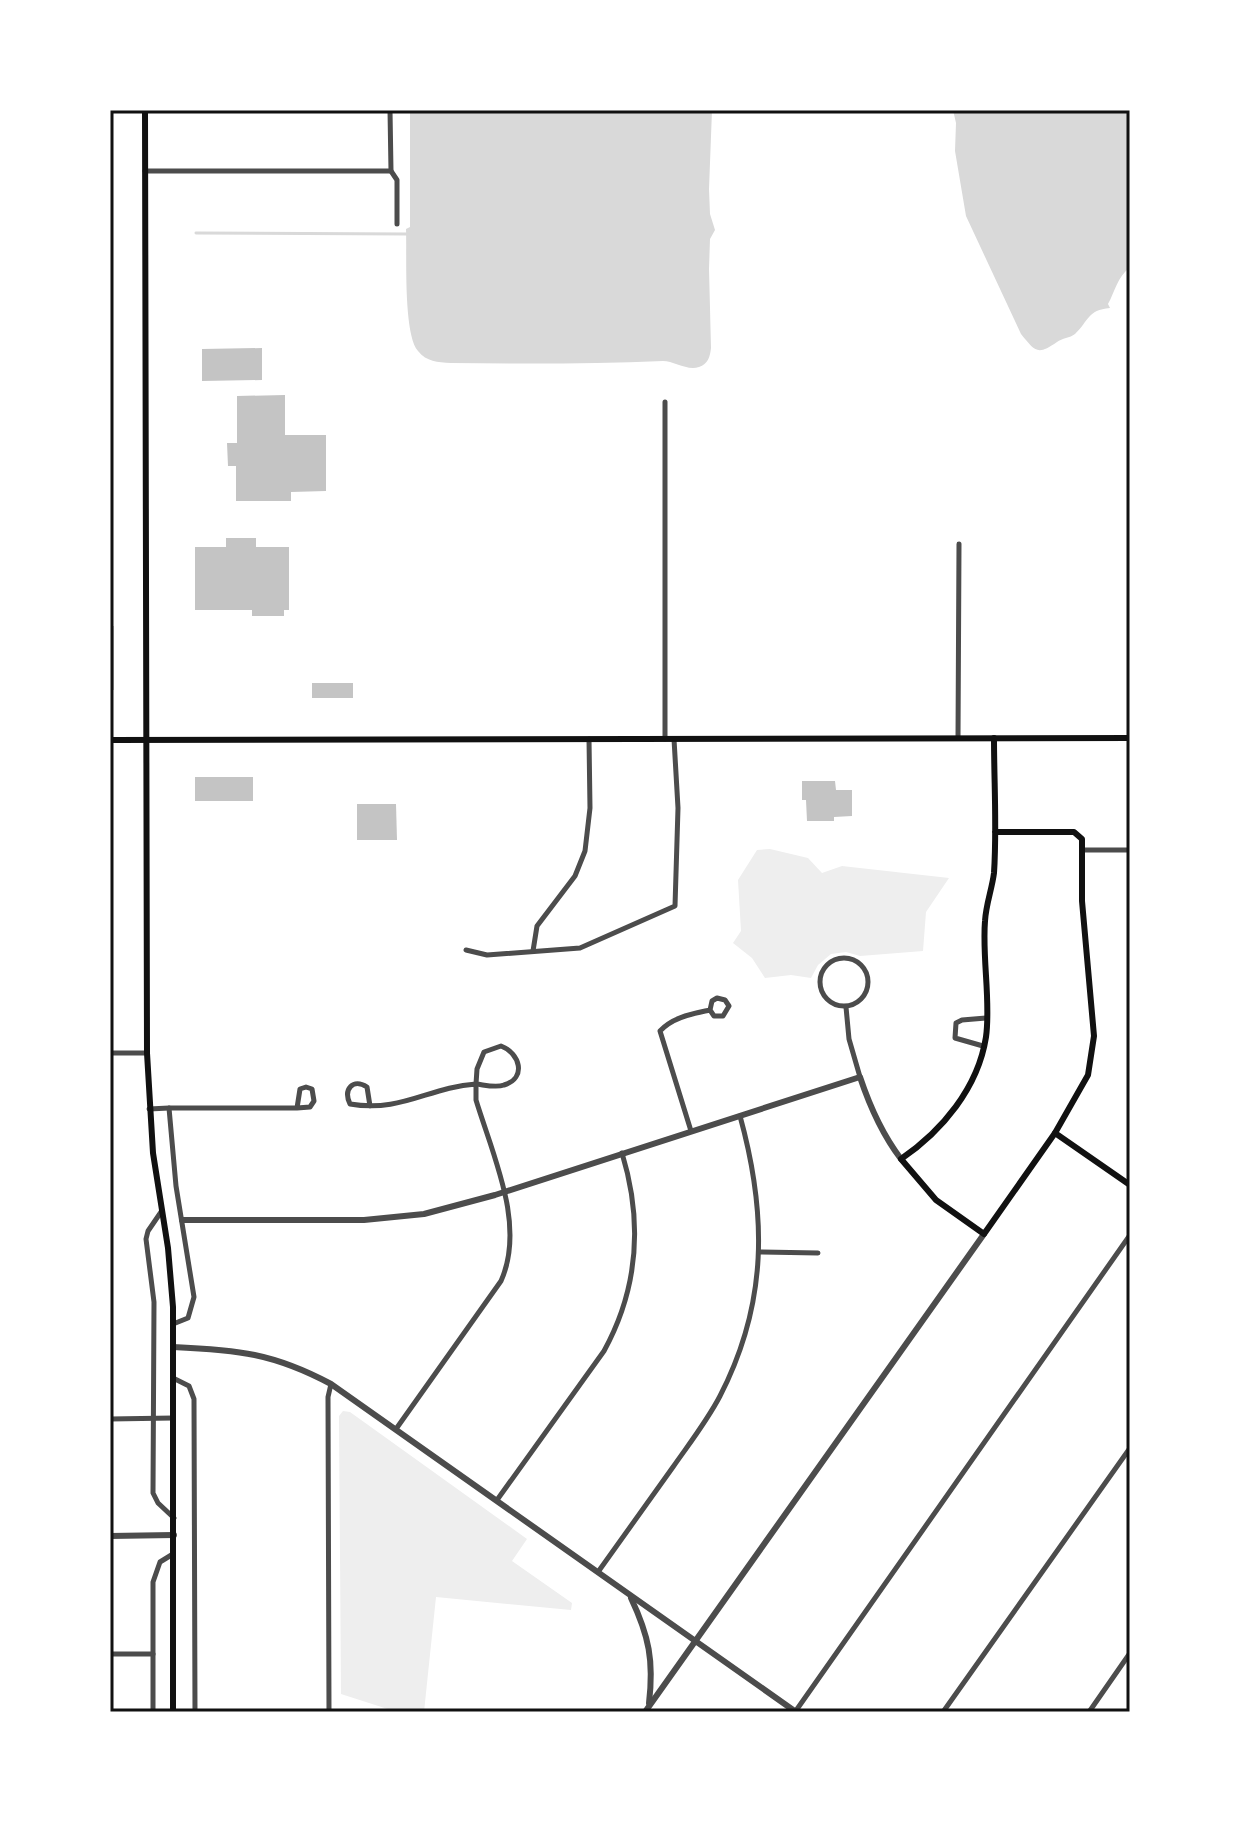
<svg xmlns="http://www.w3.org/2000/svg" width="1240" height="1822" font-family="'DejaVu Sans',sans-serif">
	<style>
		.green { fill: #eee }
		.water { fill: #d9d9d9 }
		.lines { fill: none; stroke-linecap: round; stroke-linejoin: round }
		.stream { stroke: #d9d9d9; stroke-width: 3 }
		.building { fill: #c4c4c4 }
		.minor { stroke: #4c4c4c; stroke-width: 5 }
		.tertiary { stroke: #4c4c4c; stroke-width: 6 }
		.secondary { stroke: #111; stroke-width: 6 }
		.neatline { fill: none; stroke: #111; stroke-width: 3 }
	</style>
	<rect width="100%" height="100%" fill="#fff"/>
	<g class="green">
		<polygon points="770,849 808,858 822,873 842,866 949,878 926,912 923,951 860,956 846,952 831,954 818,965 811,978 791,975 765,978 752,958 733,943 741,931 738,880 757,850"/>
		<polygon points="343,1411 350,1412 527,1539 512,1561 572,1603 571,1610 436,1597 424,1712 397,1712 341,1694 339,1416"/>
	</g>
	<g class="water">
		<path d="M410,110H712L709,189L710,214L715,230L710,239L709,269L711,348C710,357 708,364 699,367C687,371 674,361 663,361C593,364 522,364 451,363C437,362 427,362 418,351C403,334 407,254 406,229L410,227Z"/>
		<path d="M953,110H1130V267C1117,278 1115,291 1108,304L1110,308C1087,310 1089,321 1075,334C1070,338 1062,338 1057,342C1037,356 1035,351 1021,334L966,216L955,151L956,123Z"/>
	</g>
	<g class="lines">
		<polyline class="stream" points="196,233 408,234"/>
	</g>
	<g class="building">
		<polygon points="262,348 262,380 202,381 202,349"/>
		<polygon points="285,395 285,435 326,435 326,491 291,492 291,501 236,501 236,466 228,466 227,443 237,443 237,396"/>
		<polygon points="226,538 256,538 256,547 289,547 289,610 284,610 284,616 252,616 252,610 195,610 195,547 226,547"/>
		<rect x="110" y="626" width="4" height="64"/>
		<rect x="312" y="683" width="41" height="15"/>
		<rect x="195" y="777" width="58" height="24"/>
		<polygon points="802,781 835,781 836,790 852,790 852,816 834,817 834,821 807,821 806,800 802,800"/>
		<polygon points="357,804 396,804 397,840 357,840"/>
	</g>
	<g class="lines">
		<g class="minor">
			<polyline points="390,110 391,171 397,180 397,224"/>
			<polyline points="145,171 391,171"/>
			<polyline points="665,402 665,739"/>
			<polyline points="958,738 959,544"/>
			<polyline points="1083,850 1130,850"/>
			<polyline points="466,950 487,955 580,948 675,906 678,808 674,739"/>
			<polyline points="533,951 537,926 575,876 585,851 590,808 589,739"/>
			<circle cx="844" cy="982" r="24"/>
			<polyline points="846,1007 849,1039 860,1077"/>
			<path d="M501,1046C520,1053 527,1078 504,1085C496,1088 485,1085 476,1084L477,1069L484,1052Z"/>
			<polyline points="983,1046 955,1038 956,1023 962,1020 986,1018"/>
			<polyline points="110,1053 147,1053"/>
			<path d="M370,1106L367,1087C353,1078 343,1089 350,1104C401,1113 429,1087 476,1084V1100C493,1156 526,1225 501,1281L396,1429"/>
			<polyline points="169,1108 176,1186 194,1297 188,1318 173,1324"/>
			<polyline points="149,1109 169,1108 297,1108 310,1107 314,1101 312,1089 306,1087 300,1089 297,1108"/>
			<path d="M691,1131L660,1031C673,1017 692,1014 710,1010L714,1016H723L729,1006L725,1000L717,998L712,1001L710,1010"/>
			<polyline points="161,1212 148,1231 146,1239 154,1302 153,1493 158,1503 174,1518"/>
			<polyline points="760,1252 818,1253"/>
			<polyline points="173,1378 189,1386 194,1399 195,1712"/>
			<polyline points="110,1419 173,1418"/>
			<path d="M497,1500L604,1351C639,1287 643,1222 622,1153"/>
			<path d="M598,1572C623,1537 648,1502 673,1467C689,1444 707,1421 720,1396C768,1303 767,1214 740,1116"/>
			<polyline points="110,1654 153,1654"/>
			<polyline points="153,1712 153,1582 160,1562 173,1554"/>
			<polyline points="329,1712 328,1397 331,1384"/>
			<polyline points="795,1712 1130,1235"/>
			<polyline points="943,1712 1130,1448"/>
			<polyline points="1089,1712 1130,1653"/>
		</g>
		<g class="tertiary">
			<path d="M182,1220H364L424,1214L495,1195L860,1077C870,1107 882,1134 901,1159"/>
			<path d="M173,1347C238,1350 273,1353 331,1384L796,1712"/>
			<polyline points="110,1536 174,1535"/>
			<path d="M631,1598C649,1636 654,1661 649,1703"/>
			<polyline points="645,1712 984,1234"/>
		</g>
		<g class="secondary">
			<polyline points="145,110 147,1053 153,1153 168,1248 173,1307 173,1712"/>
			<path d="M994,738C994,783 997,828 994,873C992,889 986,904 985,921C982,958 991,1002 986,1037C978,1088 942,1131 901,1159L936,1200L984,1234L1055,1133L1088,1075L1094,1036L1082,901V839L1074,832H995"/>
			<polyline points="110,740 1130,738"/>
			<polyline points="1055,1133 1130,1185"/>
		</g>
	</g>
	<rect width="1240" height="1822" fill="none" stroke="#ffffff" stroke-width="224"/>
	<rect x="112" y="112" width="1016" height="1598" class="neatline"/>
</svg>
